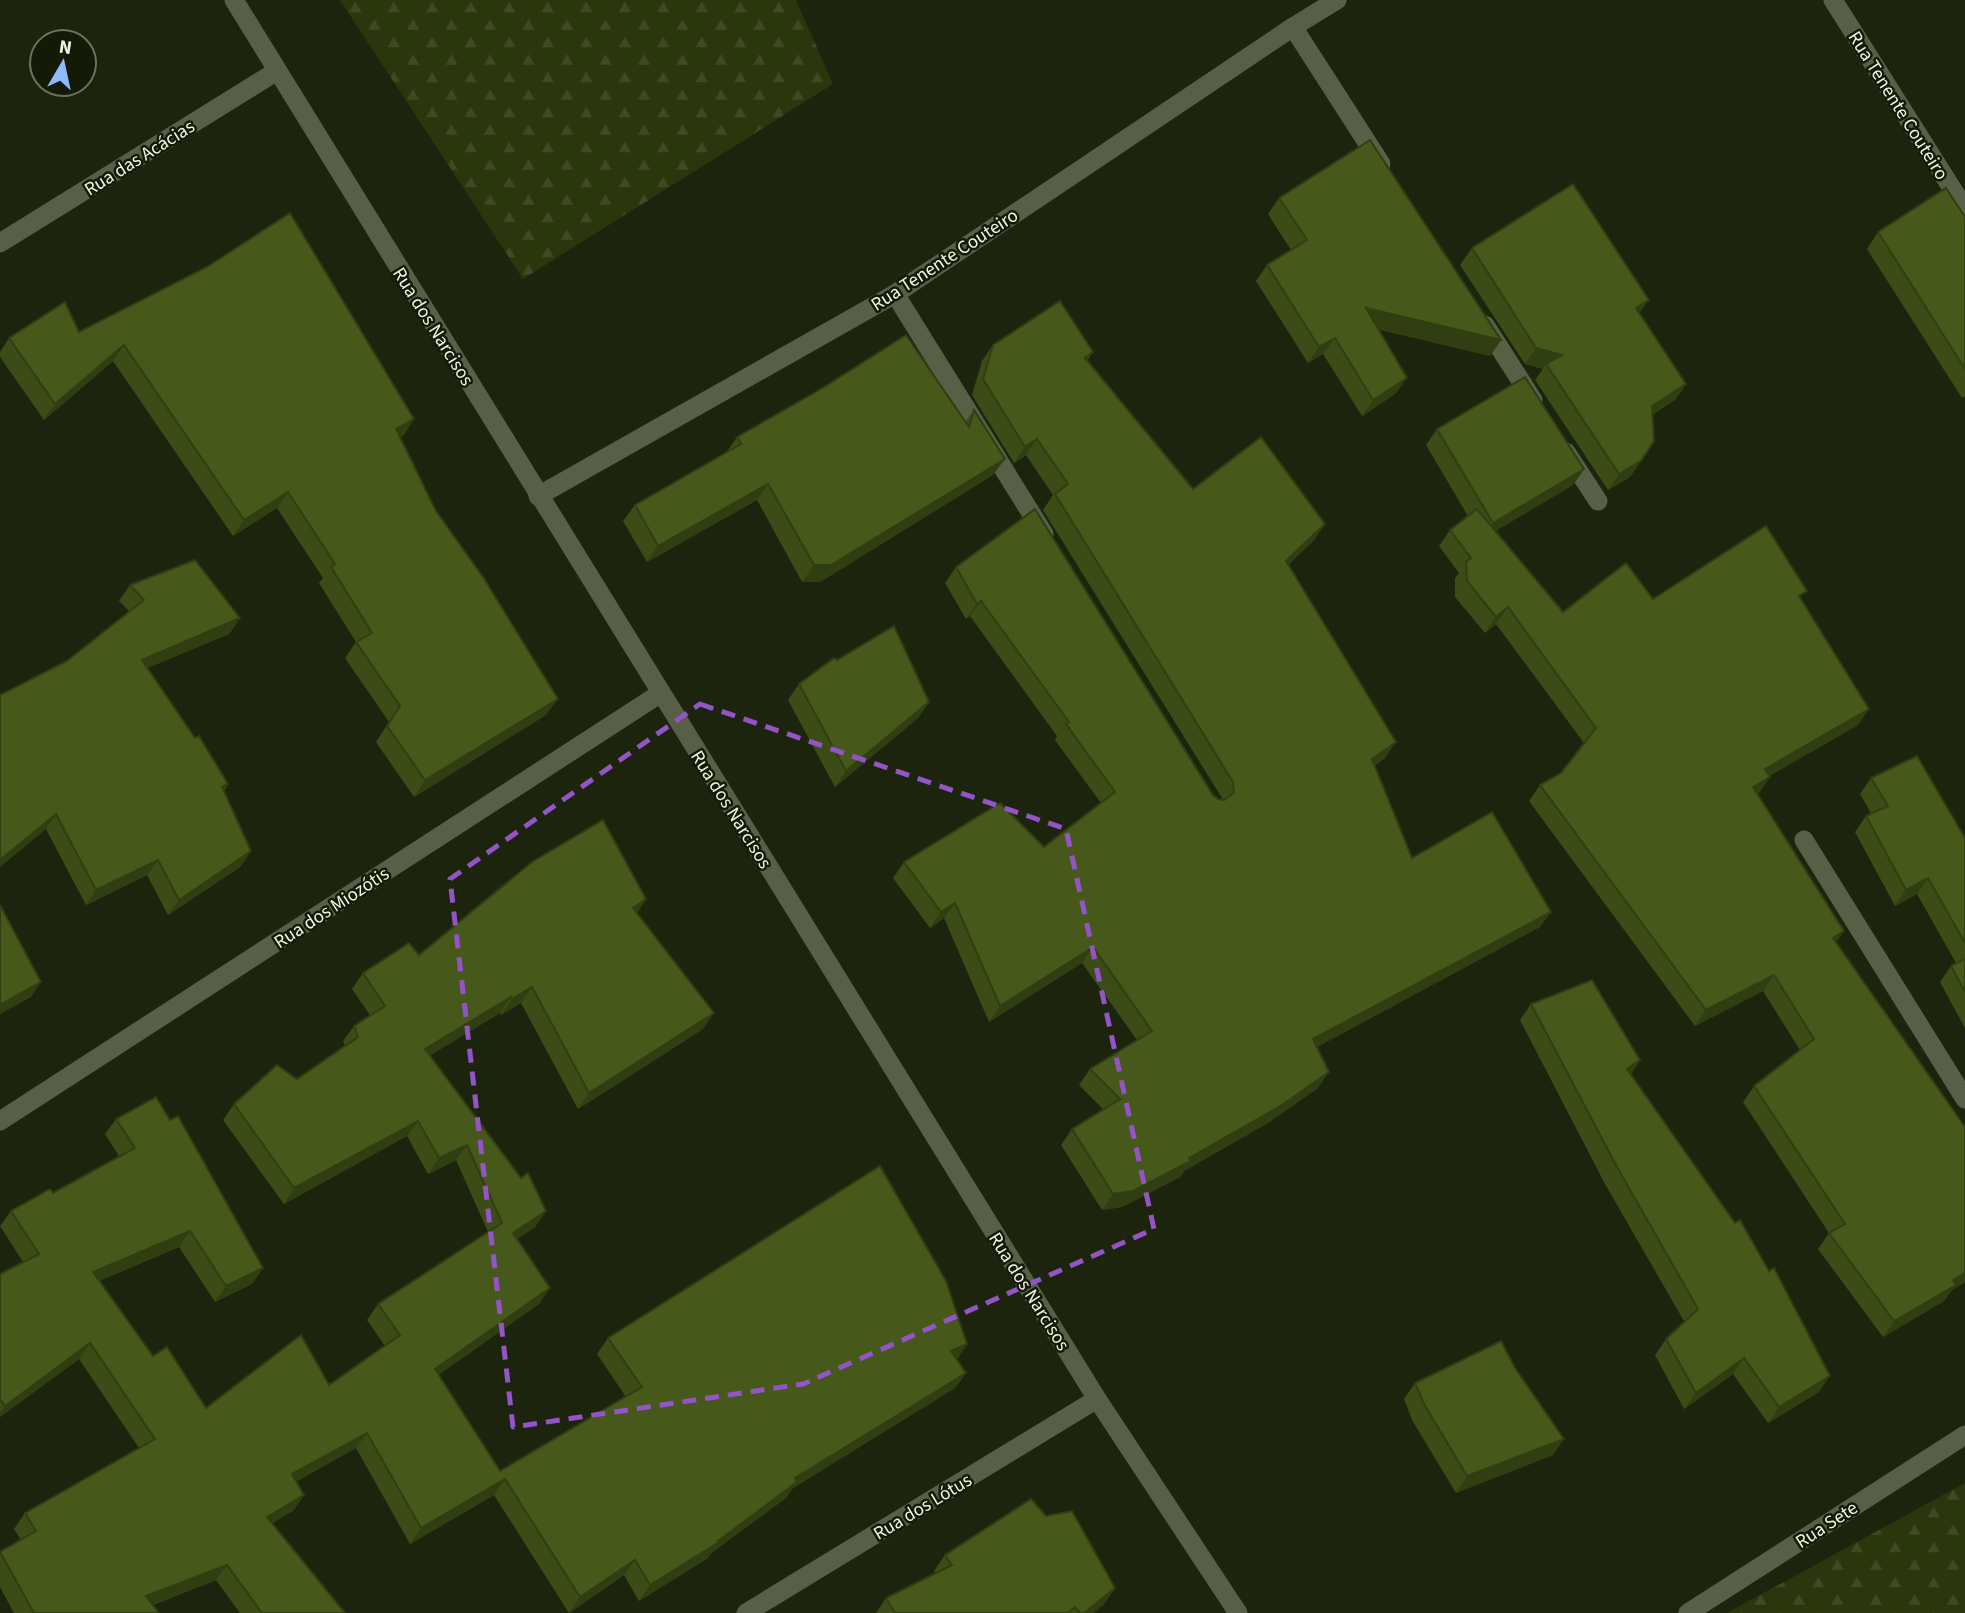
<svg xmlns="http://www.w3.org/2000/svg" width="1965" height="1613" font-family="'Source Sans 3',sans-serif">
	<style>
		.forest { fill: url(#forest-firs) }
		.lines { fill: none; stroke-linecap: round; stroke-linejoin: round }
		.minor { stroke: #576047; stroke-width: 19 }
		.tertiary { stroke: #576047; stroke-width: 19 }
		.wall { fill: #3c4c16 }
		.shaded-wall { fill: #313e12 }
		.building { fill: #46581a; stroke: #313e12; stroke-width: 2 }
		.marked { fill: none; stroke: #9254c7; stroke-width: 5; stroke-dasharray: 14 9; stroke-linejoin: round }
		.labels { text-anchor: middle; stroke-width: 5; stroke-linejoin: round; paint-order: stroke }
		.street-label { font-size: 19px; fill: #eff4e6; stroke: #141a06 }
	</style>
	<defs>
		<pattern id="forest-firs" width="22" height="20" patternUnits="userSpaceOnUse" patternTransform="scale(1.75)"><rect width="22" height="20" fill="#2a360b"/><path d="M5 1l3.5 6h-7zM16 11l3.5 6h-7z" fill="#3f4a23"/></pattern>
	</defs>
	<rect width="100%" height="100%" fill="#1d240e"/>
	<g class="forest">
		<polygon points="340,0 796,0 833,84 523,279"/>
		<polygon points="1965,1483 1965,1613 1727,1613"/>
	</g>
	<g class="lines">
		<g class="minor">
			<polyline points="1833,0 1965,209"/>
			<polyline points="1293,27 1381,164"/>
			<polyline points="0,243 277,71"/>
			<polyline points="895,294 1044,534"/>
			<polyline points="1485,325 1533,400"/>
			<polyline points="1566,452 1598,501"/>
			<polyline points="538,496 895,294 1293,27 1337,0"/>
			<polyline points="1804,840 1965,1099"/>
			<polyline points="0,1121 661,693"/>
			<polyline points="746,1613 1097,1399"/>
			<polyline points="1688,1613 1965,1435"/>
		</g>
		<polyline class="tertiary" points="234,0 1097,1399 1238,1613"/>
	</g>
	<g class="wall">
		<polygon points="1279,198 1501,340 1490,356 1378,329 1407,378 1395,394 1362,416 1323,354 1308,363 1256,281 1267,265 1291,250 1268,214"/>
		<polygon points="1965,217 1965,396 1962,398 1867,249 1878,232"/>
		<polygon points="1472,248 1639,314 1686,384 1675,400 1652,415 1630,477 1608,490 1535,380 1543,369 1525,364 1460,265"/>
		<polygon points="79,332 414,419 403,436 400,437 436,511 546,715 414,797 376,742 389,722 345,658 356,642 319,583 323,578 277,508 233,536 113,361 44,420 0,357 0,352 9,338"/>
		<polygon points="993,345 1093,352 1087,361 1193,489 1325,524 1314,540 1288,565 1385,758 1374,766 1412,858 1540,927 1317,1047 1318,1088 1268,1123 1184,1171 1180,1177 1122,1207 1102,1210 1061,1145 1072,1129 1104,1110 1079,1085 1090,1069 1137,1040 1082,963 989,1022 944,918 930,928 893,878 904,862 1044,847 1101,803 1055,740 1057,736 970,616 966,619 945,583 956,567 1218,799 1223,800 1222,798 1043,510 1053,495 1026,455 1014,463 972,395 982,361"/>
		<polygon points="974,410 993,475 820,582 802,582 757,500 647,562 623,521 635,505 726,453 737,437 965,422"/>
		<polygon points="1437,429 1584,469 1573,485 1495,531 1563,612 1653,599 1801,599 1858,725 1769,776 1757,794 1836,943 1965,1127 1965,1282 1952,1290 1944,1301 1883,1337 1818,1249 1829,1233 1743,1102 1754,1086 1800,1050 1763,991 1695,1026 1529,801 1540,785 1561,773 1584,743 1496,624 1485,633 1455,597 1455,578 1459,573 1439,546 1450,530 1468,516 1426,445"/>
		<polygon points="130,585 240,618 229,634 147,668 195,738 228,784 224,791 251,851 240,867 168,915 147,875 86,905 46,829 67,661 129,611 119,601"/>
		<polygon points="799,684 929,702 918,718 835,787 788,700"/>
		<polygon points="1871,778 1965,838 1965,1028 1940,982 1951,966 1956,963 1917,894 1895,906 1855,832 1866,816 1871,813 1860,794"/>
		<polygon points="646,899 637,913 703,1029 578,1109 521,1003 501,1015 500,1013 429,1056 546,1211 535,1227 517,1239 539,1304 438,1375 500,1471 626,1397 597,1354 608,1338 957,1360 966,1373 955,1388 793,1488 786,1498 711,1553 708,1558 639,1601 624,1575 569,1613 494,1495 410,1544 356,1448 296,1481 304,1495 293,1511 272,1523 345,1613 240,1613 216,1580 153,1605 159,1613 14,1613 0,1587 0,1552 21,1540 14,1529 25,1513 139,1448 79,1359 0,1417 0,1274 23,1262 0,1226 11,1211 53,1193 119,1156 105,1134 116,1119 263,1268 252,1284 215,1302 179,1247 99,1281 153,1356 206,1408 329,1385 385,1346 367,1320 378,1304 488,1232 456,1160 428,1174 407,1136 284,1204 223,1120 234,1104 297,1079 345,1046 343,1041 354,1026 370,1015 352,989 363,973 419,955"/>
		<polygon points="1531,1004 1640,1060 1631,1074 1819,1392 1768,1423 1733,1374 1684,1409 1655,1355 1666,1339 1684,1321 1605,1184 1520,1020"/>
		<polygon points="1415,1383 1553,1455 1456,1493 1412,1420 1404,1399"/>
		<polygon points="945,1555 1115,1588 1104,1604 1093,1613 876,1613 886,1598 936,1573 934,1571"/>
	</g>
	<g class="shaded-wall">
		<polygon points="1649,300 1637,316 1636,308"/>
		<polygon points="1366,308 1501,340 1490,356 1355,324"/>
		<polygon points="1335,338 1323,354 1308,363 1319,347"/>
		<polygon points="124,345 113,361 44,420 55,404"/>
		<polygon points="1536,348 1562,355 1546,364 1543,369 1525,364"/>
		<polygon points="1407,378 1395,394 1362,416 1373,400"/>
		<polygon points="1686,384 1675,400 1640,423 1652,406"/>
		<polygon points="414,419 403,436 385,445 396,429"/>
		<polygon points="1037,439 1026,455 1014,463 1025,447"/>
		<polygon points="1005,459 993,475 820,582 802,582 814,565"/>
		<polygon points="1641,461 1630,477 1608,490 1619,474"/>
		<polygon points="1584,469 1573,485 1482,539 1493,523"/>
		<polygon points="768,484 757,500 647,562 658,546"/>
		<polygon points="288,492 277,508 233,536 244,520"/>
		<polygon points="1325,524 1314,540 1275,577 1286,561"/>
		<polygon points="981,601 970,616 966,619 977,604"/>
		<polygon points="1508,607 1496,624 1485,633 1496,617"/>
		<polygon points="240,618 229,634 131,675 142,660"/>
		<polygon points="558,699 546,715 414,797 425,780"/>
		<polygon points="929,702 918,718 835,787 846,771"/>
		<polygon points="1869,709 1858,725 1754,785 1765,769"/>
		<polygon points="1396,742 1385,758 1361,775 1372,759"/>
		<polygon points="1770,777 1759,793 1741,803 1753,787"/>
		<polygon points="56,814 46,829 0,867 0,860"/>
		<polygon points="251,851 240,867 168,915 179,900"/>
		<polygon points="158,860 147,875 86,905 96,890"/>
		<polygon points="1928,878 1917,894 1895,906 1906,890"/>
		<polygon points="646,899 635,915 633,908"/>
		<polygon points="955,903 944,918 930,928 941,912"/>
		<polygon points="1551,912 1540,927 1302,1055 1313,1039"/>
		<polygon points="1844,931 1833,947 1833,938"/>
		<polygon points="1093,947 1082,963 989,1022 1000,1006"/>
		<polygon points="1774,975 1763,991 1695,1026 1706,1010"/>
		<polygon points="41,982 31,997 0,1014 0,1005"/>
		<polygon points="532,987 521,1003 501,1015 512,999"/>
		<polygon points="511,997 500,1013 414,1065 425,1049"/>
		<polygon points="714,1013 703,1029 578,1109 589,1093"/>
		<polygon points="1640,1060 1629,1076 1627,1069"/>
		<polygon points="1329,1072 1318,1088 1268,1123 1184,1171 1180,1177 1122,1207 1102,1210 1113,1194 1189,1158"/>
		<polygon points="418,1121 407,1136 284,1204 294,1188"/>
		<polygon points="467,1145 456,1160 428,1174 439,1158"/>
		<polygon points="546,1211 535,1227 502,1249 513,1233"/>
		<polygon points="190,1231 179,1247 83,1288 93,1272"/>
		<polygon points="263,1268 252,1284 215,1302 226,1286"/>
		<polygon points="1965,1273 1965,1282 1952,1290 1944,1301 1883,1337 1894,1321"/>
		<polygon points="550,1288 539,1304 424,1385 435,1369"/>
		<polygon points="90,1343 79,1359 0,1417 0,1413 5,1406"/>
		<polygon points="967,1344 957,1360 951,1351"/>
		<polygon points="1744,1358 1733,1374 1684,1409 1696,1393"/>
		<polygon points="966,1373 955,1388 793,1488 786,1498 711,1553 708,1558 639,1601 650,1585 795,1478"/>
		<polygon points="1830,1376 1819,1392 1768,1423 1779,1407"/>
		<polygon points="367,1433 356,1448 282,1490 292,1474"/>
		<polygon points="1564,1439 1553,1455 1456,1493 1467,1476"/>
		<polygon points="505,1479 494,1495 410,1544 421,1528"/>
		<polygon points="304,1495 293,1511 256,1532 267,1517"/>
		<polygon points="635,1560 624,1575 569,1613 580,1597"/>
		<polygon points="227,1565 216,1580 135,1611 146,1596"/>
		<polygon points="1115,1588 1104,1604 1093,1613 1084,1613"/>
	</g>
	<g class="building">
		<polygon points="1370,140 1501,340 1366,308 1407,378 1373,400 1335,338 1319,347 1267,265 1307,240 1279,198"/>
		<polygon points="1573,184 1649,300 1636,308 1686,384 1652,406 1654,441 1641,461 1619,474 1546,364 1562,355 1536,348 1472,248"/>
		<polygon points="1946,188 1965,217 1965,369 1878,232"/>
		<polygon points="290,213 414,419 396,429 436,511 483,577 558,699 425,780 387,726 400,706 356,642 372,633 331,567 335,564 288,492 244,520 124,345 55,404 9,338 65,302 79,332 207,267"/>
		<polygon points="1060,301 1093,352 1085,358 1193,489 1261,437 1325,524 1286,561 1396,742 1372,759 1412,858 1492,812 1551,912 1313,1039 1329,1072 1279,1107 1189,1158 1191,1161 1133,1191 1113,1194 1072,1129 1120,1099 1090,1069 1152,1031 1093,947 1000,1006 955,903 941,912 904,862 1000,803 1044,847 1115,792 1066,724 1069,722 981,601 977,604 956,567 1035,509 1213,795 1218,799 1224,800 1234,793 1233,782 1055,494 1068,484 1037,439 1025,447 983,379 993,345"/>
		<polygon points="906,335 969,427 974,410 1005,459 831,565 814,565 768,484 658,546 635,505 741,444 737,437 821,389"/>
		<polygon points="1525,377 1584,469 1493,523 1437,429"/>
		<polygon points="1477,509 1563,612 1626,563 1653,599 1766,526 1807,591 1799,596 1869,709 1765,769 1770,777 1753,787 1844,931 1833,938 1965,1127 1965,1273 1953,1280 1956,1285 1894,1321 1829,1233 1845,1224 1754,1086 1814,1039 1774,975 1706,1010 1540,785 1561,773 1596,728 1508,607 1496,617 1467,581 1466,562 1471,558 1450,530"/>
		<polygon points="195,560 240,618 142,660 195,738 199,736 228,784 222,787 251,851 179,900 158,860 96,890 56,814 0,860 0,695 67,661 144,600 130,585"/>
		<polygon points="894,626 929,702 846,771 799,684 834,658 837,660"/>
		<polygon points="1917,756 1965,838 1965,943 1928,878 1906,890 1866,816 1888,806 1871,778"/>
		<polygon points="603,820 646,899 633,908 714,1013 589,1093 532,987 512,999 511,997 425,1049 521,1178 528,1173 546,1211 513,1233 550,1288 435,1369 500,1471 642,1387 608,1338 880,1166 946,1281 967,1344 951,1351 966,1373 795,1478 797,1482 718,1541 719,1542 650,1585 635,1560 580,1597 505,1479 421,1528 367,1433 292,1474 304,1495 267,1517 345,1613 262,1613 227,1565 146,1596 159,1613 34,1613 0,1552 36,1531 25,1513 155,1439 90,1343 5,1406 0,1399 0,1274 39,1254 11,1211 50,1189 53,1193 135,1148 116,1119 156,1097 170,1120 178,1116 263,1268 226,1286 190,1231 93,1272 153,1356 167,1347 206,1408 301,1335 329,1385 400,1335 378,1304 502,1223 467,1145 439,1158 418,1121 294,1188 234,1104 277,1065 297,1079 358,1037 354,1026 385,1006 363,973 409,943 419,955 532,862"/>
		<polygon points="0,905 41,982 0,1005"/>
		<polygon points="1965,959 1965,992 1951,966"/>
		<polygon points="1592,980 1640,1060 1627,1069 1735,1223 1740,1220 1769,1271 1774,1268 1830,1376 1779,1407 1744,1358 1696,1393 1666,1339 1698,1309 1617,1167 1531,1004"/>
		<polygon points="1501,1341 1515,1368 1564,1439 1467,1476 1424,1404 1415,1383"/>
		<polygon points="1031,1499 1046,1516 1072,1511 1115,1588 1084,1613 1080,1613 1075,1607 1068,1613 895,1613 886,1598 952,1565 945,1555"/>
	</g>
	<path class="marked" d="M700,704L1066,829L1154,1229L803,1384L513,1427L450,879Z"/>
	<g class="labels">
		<g class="street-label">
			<text transform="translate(1899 105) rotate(58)" y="7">Rua Tenente Couteiro</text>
			<text transform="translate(139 157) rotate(-32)" y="7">Rua das Acácias</text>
			<text transform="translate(944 259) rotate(-33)" y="7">Rua Tenente Couteiro</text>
			<text transform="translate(434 326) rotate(58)" y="7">Rua dos Narcisos</text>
			<text transform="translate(732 809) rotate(58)" y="7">Rua dos Narcisos</text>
			<text transform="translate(331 907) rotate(-33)" y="7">Rua dos Miozótis</text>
			<text transform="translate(1030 1291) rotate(58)" y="7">Rua dos Narcisos</text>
			<text transform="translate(922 1506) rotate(-31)" y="7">Rua dos Lótus</text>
			<text transform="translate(1826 1524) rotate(-33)" y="7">Rua Sete</text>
		</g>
	</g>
	<g transform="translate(63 63) rotate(9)"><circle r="33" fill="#141a06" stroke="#6c7160" stroke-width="2"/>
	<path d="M0-5L12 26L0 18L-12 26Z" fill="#8eb9fd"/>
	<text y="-10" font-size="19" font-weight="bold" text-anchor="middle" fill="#eff4e6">N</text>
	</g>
</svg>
